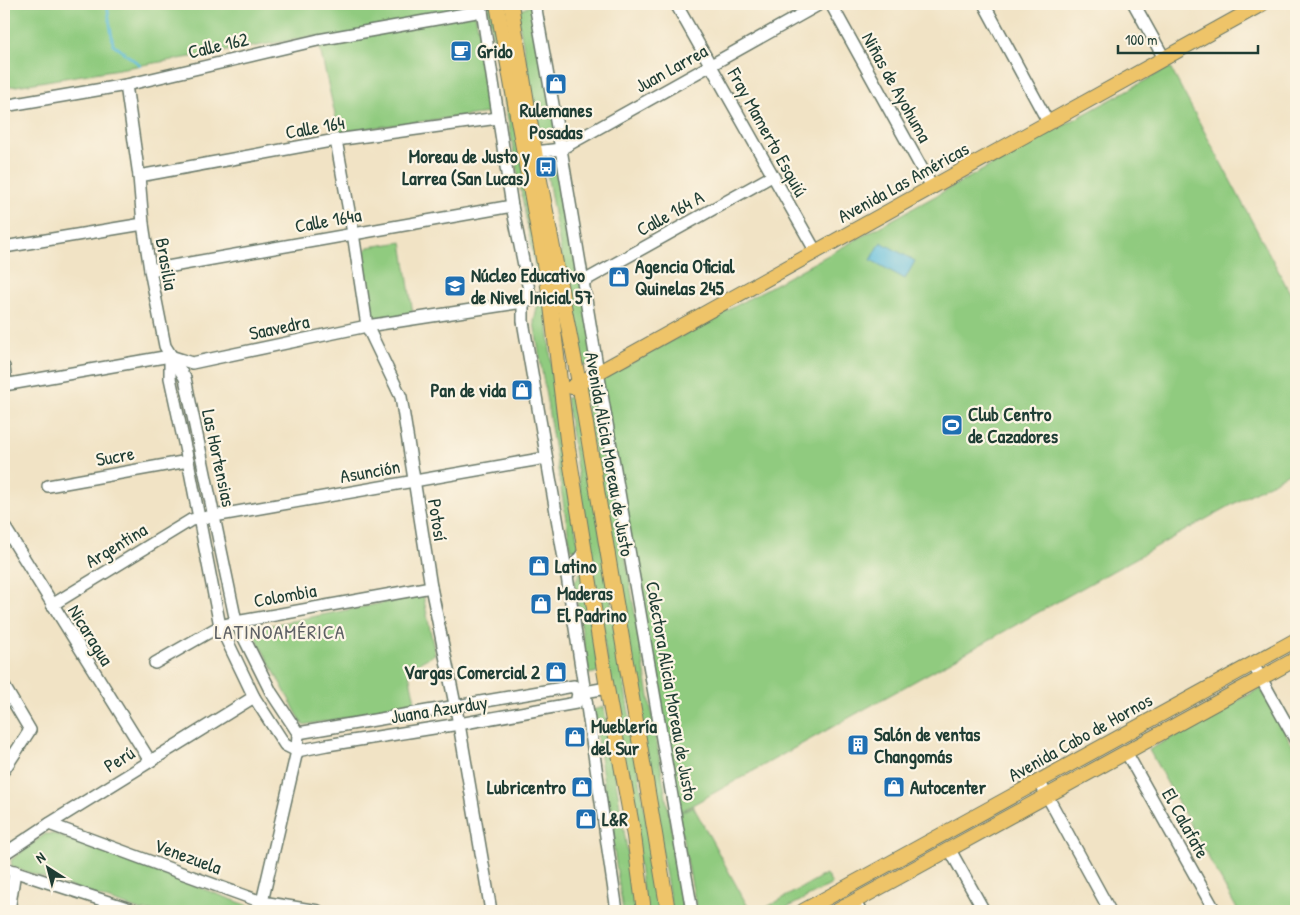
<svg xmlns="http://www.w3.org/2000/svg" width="1300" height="915" font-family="'Patrick Hand',sans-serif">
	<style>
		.green { fill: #90cb7f; stroke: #58845a }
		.water { fill: #5dbcdb; stroke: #3e7c88 }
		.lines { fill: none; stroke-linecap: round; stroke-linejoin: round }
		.stream { stroke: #5dbcdb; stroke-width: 2.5 }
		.minor-casing { stroke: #687767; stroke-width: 14 }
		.major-casing { stroke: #687767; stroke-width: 16 }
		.minor { stroke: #fff; stroke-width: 11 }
		.major { stroke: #eec469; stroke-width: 14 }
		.labels { text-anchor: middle; stroke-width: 4.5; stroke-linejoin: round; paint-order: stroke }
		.street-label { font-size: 19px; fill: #1f3d34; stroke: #fcf5e5 }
		.poi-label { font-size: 19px; font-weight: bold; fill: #1f3d34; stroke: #fcf5e5; text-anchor: start }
		.neighbourhood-label { font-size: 20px; letter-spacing: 1px; fill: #5e6165; stroke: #fcf5e5 }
	</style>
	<rect width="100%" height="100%" fill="#fcf5e5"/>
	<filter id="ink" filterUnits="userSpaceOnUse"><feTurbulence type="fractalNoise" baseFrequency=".02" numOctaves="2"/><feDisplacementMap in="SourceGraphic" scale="10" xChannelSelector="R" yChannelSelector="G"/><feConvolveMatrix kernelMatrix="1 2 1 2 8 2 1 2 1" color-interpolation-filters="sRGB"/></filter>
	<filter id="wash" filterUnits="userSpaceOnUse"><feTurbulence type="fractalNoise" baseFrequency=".0096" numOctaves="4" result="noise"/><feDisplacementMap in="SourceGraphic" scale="20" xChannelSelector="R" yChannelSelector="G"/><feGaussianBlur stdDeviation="1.12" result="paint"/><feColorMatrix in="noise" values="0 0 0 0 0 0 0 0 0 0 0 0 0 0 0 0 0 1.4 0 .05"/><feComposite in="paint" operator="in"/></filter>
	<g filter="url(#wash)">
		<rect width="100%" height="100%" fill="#f1e3c5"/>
		<g class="green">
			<polygon points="4,4 473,4 496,112 339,132 317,36 4,88"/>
			<polygon points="487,4 493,4 543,277 537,279"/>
			<polygon points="533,4 558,131 540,136 517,12"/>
			<polygon points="1170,67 1296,304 1296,469 676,814 599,381"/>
			<polygon points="561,155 598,362 581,366 545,162"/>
			<polygon points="402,242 413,314 377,319 370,314 361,256 368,247"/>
			<polygon points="546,302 555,409 579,549 571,550 534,322 537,307"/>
			<polygon points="596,381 685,911 672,911 583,387"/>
			<polygon points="578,396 661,911 646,911 566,398"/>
			<polygon points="583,568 599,672 589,674 574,583"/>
			<polygon points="423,595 435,654 408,669 416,706 303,725 251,629"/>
			<polygon points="1261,688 1296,752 1296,911 1238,911 1149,750"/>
			<polygon points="604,707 637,911 623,911 593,710"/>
			<polygon points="693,806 747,905 760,911 826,874 832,884 781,911 697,911 678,814"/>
			<polygon points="45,834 54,834 263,911 142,911 12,867 11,860"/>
		</g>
		<polygon class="water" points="881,242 915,261 905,279 871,260"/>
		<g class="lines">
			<polyline class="stream" points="107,4 113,44 140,65"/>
		</g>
	</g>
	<g filter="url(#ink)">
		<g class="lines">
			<g class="minor-casing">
				<g id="minor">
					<polyline points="481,4 512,206 529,290 523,302 523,321 567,576 585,693 617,911"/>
					<polyline points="535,4 561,149 598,372 692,911"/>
					<polyline points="676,4 816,252"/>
					<polyline points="831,4 932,187"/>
					<polyline points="984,4 1048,122"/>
					<polyline points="1134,4 1164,58"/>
					<polyline points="126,85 139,176 143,224 150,270 165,346 185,378 236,622 271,692 298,733 297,751 262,902"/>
					<polyline points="4,106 126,85 318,40 482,11"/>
					<polyline points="336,140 353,233 367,326 401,397 431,587 459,724 491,911"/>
					<polyline points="535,152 561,149 820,4"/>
					<polyline points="139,176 336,140 498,118"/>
					<polyline points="4,247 143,224"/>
					<polyline points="150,270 512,206"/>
					<polyline points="584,281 772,176"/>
					<polyline points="170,356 170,378 188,461 220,626 254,697 285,745 297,751 327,745 459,724 576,703 578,693 574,686 298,733"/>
					<polyline points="4,367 6,384"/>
					<polyline points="4,385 170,356 192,363 367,326 523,302 557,295"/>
					<polyline points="48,486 188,461"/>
					<polyline points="4,526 150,761"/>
					<polyline points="567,576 585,550"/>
					<polyline points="52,605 191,520 546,458"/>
					<polyline points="155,663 220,626 236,622 431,587"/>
					<polyline points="1253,664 1296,741"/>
					<polyline points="4,686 30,730 4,770"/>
					<polyline points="579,693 607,688"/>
					<polyline points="1126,752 1215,911"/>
					<polyline points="1039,781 1110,911"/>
					<polyline points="49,824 176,871 262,902 318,911"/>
					<polyline points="950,850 984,911"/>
					<polyline points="4,854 49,824 254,697"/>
					<polyline points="4,868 136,911"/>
					<polyline points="855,902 860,911"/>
					<polyline points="9,911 15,871"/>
				</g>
			</g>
			<g class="major-casing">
				<g id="major">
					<polyline points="497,4 550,297 568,448 607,688 634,836 644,911"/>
					<polyline points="511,4 538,170 579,383 668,911"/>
					<polyline points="572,387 1262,4"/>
					<polyline points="803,911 1296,640"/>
					<polyline points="837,911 1296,659"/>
				</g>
			</g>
			<use href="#minor" class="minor"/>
			<use href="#major" class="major"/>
		</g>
	</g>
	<defs>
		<g id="cafe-square" transform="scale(1.125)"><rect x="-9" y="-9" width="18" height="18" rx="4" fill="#1f6fb2" stroke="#fcf5e5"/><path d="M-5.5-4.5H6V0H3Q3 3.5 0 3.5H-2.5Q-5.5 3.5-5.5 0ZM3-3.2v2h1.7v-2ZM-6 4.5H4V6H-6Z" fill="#fff"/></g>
		<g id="shop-square" transform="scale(1.125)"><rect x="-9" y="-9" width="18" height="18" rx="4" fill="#1f6fb2" stroke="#fcf5e5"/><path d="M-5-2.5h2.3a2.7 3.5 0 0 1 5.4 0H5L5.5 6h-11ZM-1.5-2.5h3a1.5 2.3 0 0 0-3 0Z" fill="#fff"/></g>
		<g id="bus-square" transform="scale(1.125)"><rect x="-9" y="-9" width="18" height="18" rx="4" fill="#1f6fb2" stroke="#fcf5e5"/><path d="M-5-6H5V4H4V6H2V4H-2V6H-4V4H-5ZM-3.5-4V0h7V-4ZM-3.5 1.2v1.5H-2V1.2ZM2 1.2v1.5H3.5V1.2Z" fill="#fff"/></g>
		<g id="school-square" transform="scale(1.125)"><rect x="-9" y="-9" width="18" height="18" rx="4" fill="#1f6fb2" stroke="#fcf5e5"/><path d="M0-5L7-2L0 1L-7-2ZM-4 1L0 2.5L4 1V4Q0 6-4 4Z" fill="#fff"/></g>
		<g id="stadium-square" transform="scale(1.125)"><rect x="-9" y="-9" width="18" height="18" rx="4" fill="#1f6fb2" stroke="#fcf5e5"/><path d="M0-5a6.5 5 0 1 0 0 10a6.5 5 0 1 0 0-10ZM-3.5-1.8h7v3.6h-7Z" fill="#fff"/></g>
		<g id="building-square" transform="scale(1.125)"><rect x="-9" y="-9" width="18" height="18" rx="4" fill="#1f6fb2" stroke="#fcf5e5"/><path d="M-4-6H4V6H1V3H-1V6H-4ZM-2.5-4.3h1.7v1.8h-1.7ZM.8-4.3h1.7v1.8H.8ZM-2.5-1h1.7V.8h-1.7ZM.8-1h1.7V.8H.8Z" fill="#fff"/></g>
	</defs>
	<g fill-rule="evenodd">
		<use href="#cafe-square" x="461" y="51"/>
		<use href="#shop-square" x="556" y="84"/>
		<use href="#bus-square" x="546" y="167"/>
		<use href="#shop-square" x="619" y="277"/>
		<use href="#school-square" x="455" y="286"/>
		<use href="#shop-square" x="522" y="390"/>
		<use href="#stadium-square" x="952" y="425"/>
		<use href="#shop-square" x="539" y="566"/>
		<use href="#shop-square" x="541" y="604"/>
		<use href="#shop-square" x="556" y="672"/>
		<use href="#shop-square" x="575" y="737"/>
		<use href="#building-square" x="858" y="745"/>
		<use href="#shop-square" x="582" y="787"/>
		<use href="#shop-square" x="894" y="787"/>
		<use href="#shop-square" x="586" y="819"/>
	</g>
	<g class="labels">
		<g class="street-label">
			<text transform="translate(218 45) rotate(-13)" y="7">Calle 162</text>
			<text transform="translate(671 68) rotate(-29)" y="7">Juan Larrea</text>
			<text transform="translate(897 87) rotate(61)" y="7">Niñas de Ayohuma</text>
			<text transform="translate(315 127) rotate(-10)" y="7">Calle 164</text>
			<text transform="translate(768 132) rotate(61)" y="7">Fray Mamerto Esquiú</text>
			<text transform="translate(903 182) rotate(-29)" y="7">Avenida Las Américas</text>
			<text transform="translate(670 213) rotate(-29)" y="7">Calle 164 A</text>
			<text transform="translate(328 220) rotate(-10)" y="7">Calle 164a</text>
			<text transform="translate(167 264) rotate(80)" y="7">Brasilia</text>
			<text transform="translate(279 327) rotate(-12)" y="7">Saavedra</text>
			<text transform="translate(610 454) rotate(80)" y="7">Avenida Alicia Moreau de Justo</text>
			<text transform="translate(115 456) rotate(-10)" y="7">Sucre</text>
			<text transform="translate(219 458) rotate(78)" y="7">Las Hortensias</text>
			<text transform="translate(370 471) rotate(-10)" y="7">Asunción</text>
			<text transform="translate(438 520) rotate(81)" y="7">Potosí</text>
			<text transform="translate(116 545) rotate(-31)" y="7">Argentina</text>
			<text transform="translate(285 595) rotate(-10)" y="7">Colombia</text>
			<text transform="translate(91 635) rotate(58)" y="7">Nicaragua</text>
			<text transform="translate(672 691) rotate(80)" y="7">Colectora Alicia Moreau de Justo</text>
			<text transform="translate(439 709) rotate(-9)" y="7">Juana Azurduy</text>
			<text transform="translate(1080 737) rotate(-29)" y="7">Avenida Cabo de Hornos</text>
			<text transform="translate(119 759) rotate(-32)" y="7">Perú</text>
			<text transform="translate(1186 823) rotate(61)" y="7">El Calafate</text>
			<text transform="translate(188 856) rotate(20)" y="7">Venezuela</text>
		</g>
		<g class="poi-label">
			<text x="477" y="58">Grido</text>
			<text x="556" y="117" text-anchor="middle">Rulemanes<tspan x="556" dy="22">Posadas</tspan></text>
			<text x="530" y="163" text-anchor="end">Moreau de Justo y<tspan x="530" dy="22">Larrea (San Lucas)</tspan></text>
			<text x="635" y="273">Agencia Oficial<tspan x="635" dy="22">Quinelas 245</tspan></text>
			<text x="471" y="282">Núcleo Educativo<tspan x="471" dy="22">de Nivel Inicial 57</tspan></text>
			<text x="506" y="397" text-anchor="end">Pan de vida</text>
			<text x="968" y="421">Club Centro<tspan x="968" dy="22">de Cazadores</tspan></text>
			<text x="555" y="573">Latino</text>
			<text x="557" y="600">Maderas<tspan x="557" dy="22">El Padrino</tspan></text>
			<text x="540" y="679" text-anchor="end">Vargas Comercial 2</text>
			<text x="591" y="733">Mueblería<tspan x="591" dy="22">del Sur</tspan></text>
			<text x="874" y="741">Salón de ventas<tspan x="874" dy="22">Changomás</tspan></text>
			<text x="566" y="794" text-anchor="end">Lubricentro</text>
			<text x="910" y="794">Autocenter</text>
			<text x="602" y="826">L&amp;R</text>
		</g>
		<g class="neighbourhood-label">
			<text x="280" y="639">LATINOAMÉRICA</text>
		</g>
	</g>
	<rect width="1300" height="915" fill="none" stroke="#fcf5e5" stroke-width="20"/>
	<g transform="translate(48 868) rotate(324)" stroke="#fcf5e5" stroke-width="4" paint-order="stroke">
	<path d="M0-4L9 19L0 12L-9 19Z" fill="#1f3d34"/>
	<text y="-8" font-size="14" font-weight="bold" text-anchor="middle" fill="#1f3d34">N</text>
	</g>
	<path d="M1118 45v8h140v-8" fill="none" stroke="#1f3d34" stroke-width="2.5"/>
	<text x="1125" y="45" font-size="15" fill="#1f3d34" stroke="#fcf5e5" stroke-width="4" paint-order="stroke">100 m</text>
</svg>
